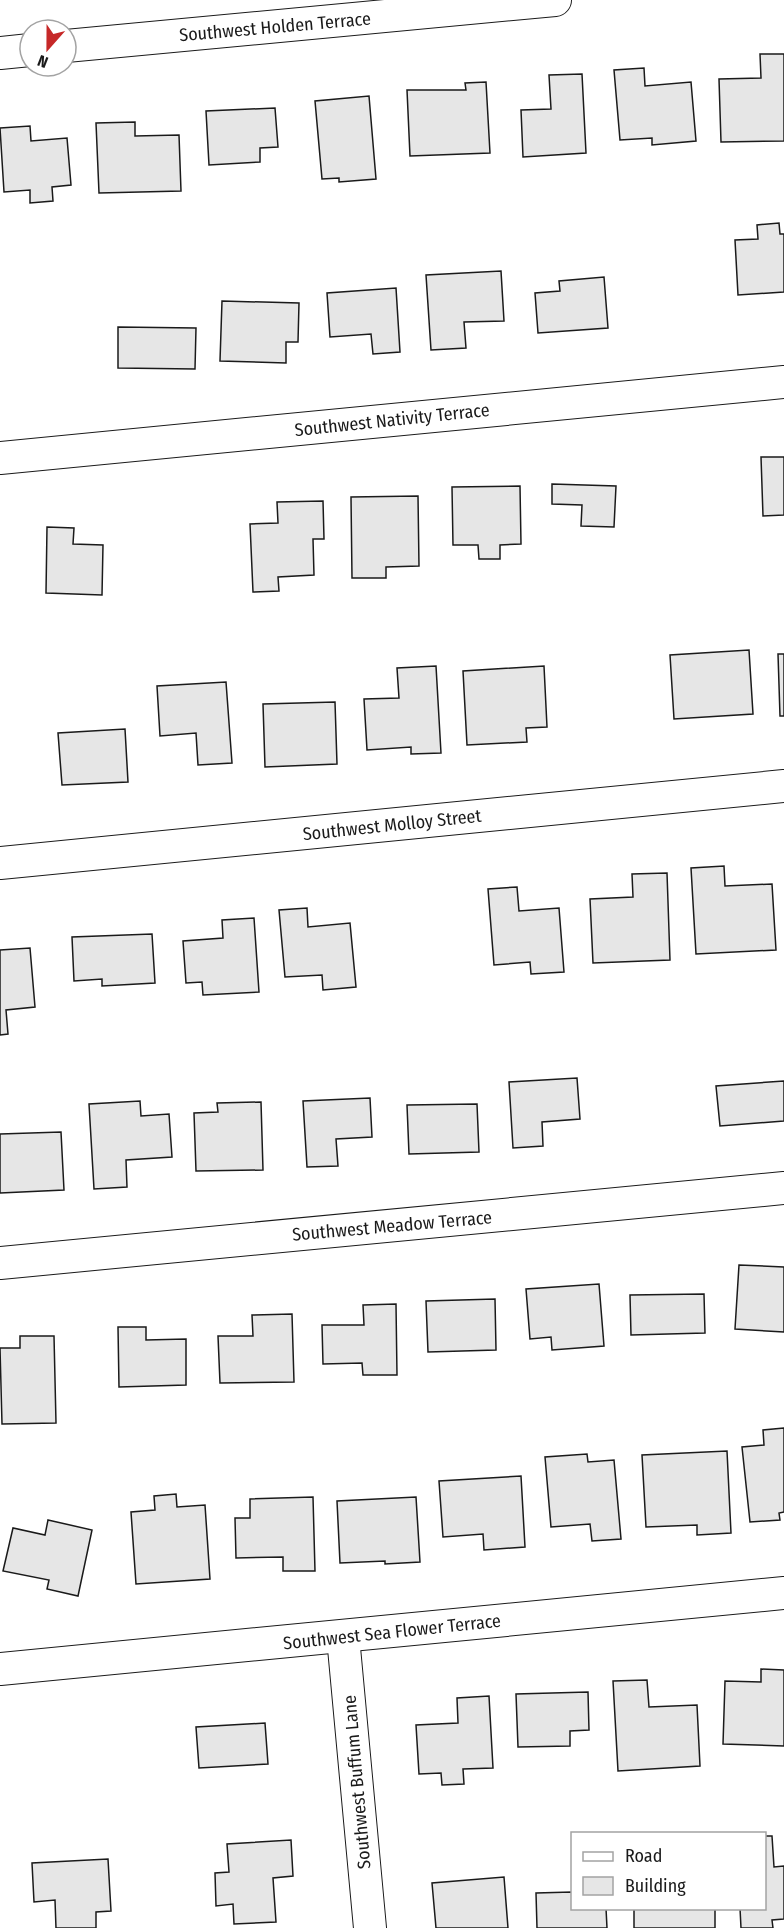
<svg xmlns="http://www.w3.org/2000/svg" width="784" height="1928" font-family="'Fira Sans Condensed',sans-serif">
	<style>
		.building { fill: #e6e6e6; stroke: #1a1a1a; stroke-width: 1.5 }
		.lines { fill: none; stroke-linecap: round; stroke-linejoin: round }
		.minor-casing { stroke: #1a1a1a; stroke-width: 34 }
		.minor { stroke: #fff; stroke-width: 32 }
		.labels { text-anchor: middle; stroke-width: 4.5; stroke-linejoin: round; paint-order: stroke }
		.street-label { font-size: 18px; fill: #1a1a1a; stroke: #fff }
	</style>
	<rect width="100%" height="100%" fill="#fff"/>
	<g class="building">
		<polygon points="760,54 784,54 784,141 721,142 719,79 761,78"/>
		<polygon points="644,68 645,86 691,82 696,141 652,145 652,138 620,140 614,70"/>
		<polygon points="582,74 586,153 523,157 521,110 551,109 549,75"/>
		<polygon points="486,82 490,153 410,156 407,90 466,90 465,83"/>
		<polygon points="369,96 376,179 339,182 339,178 322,179 315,101"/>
		<polygon points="275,108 278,147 260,148 260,162 209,165 206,111"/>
		<polygon points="135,122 135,136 179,135 181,191 99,193 96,123"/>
		<polygon points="30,126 31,141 67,138 71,185 52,187 53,201 30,203 30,190 4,192 0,128"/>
		<polygon points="779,223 780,234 784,234 784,292 738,295 735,240 758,239 757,225"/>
		<polygon points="501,271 504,321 464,322 466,348 431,350 426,275"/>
		<polygon points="604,277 608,328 538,333 535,293 560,291 559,281"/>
		<polygon points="396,288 400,352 373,354 371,334 330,337 327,293"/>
		<polygon points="222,301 299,303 298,342 286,342 286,363 220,361"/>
		<polygon points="118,327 196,328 195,369 118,368"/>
		<polygon points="761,457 784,457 784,515 763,516"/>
		<polygon points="552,484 616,486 614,527 581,526 582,505 552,504"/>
		<polygon points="520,486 521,544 500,545 500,559 479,559 478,545 453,545 452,487"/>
		<polygon points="418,496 419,566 386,567 386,578 352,578 351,497"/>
		<polygon points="323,501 324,539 313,539 314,575 278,577 279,591 253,592 250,524 278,523 277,502"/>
		<polygon points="47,527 74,528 73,544 103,545 102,595 46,593"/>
		<polygon points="749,650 753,714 674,719 670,655"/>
		<polygon points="778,654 784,654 784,716 780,716"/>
		<polygon points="436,666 441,753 411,754 411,747 367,750 364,699 399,698 397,668"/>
		<polygon points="544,666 547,727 526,728 527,742 467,745 463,671"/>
		<polygon points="226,682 232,763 198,765 196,733 160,736 157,686"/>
		<polygon points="335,702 337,764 265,767 263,704"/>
		<polygon points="125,729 128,782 62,785 58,733"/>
		<polygon points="724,866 725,886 772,884 776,950 696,954 691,868"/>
		<polygon points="667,873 670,960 593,963 590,899 633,897 632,874"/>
		<polygon points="517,887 519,911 559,908 564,972 531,974 530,962 494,965 488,889"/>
		<polygon points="307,908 308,927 350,923 356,987 323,990 322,975 285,977 279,910"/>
		<polygon points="254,918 259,992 203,995 202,982 186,983 183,941 223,938 222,920"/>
		<polygon points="152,934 155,983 102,986 102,979 74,981 72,937"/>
		<polygon points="30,948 35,1007 6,1010 8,1034 0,1035 0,950"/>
		<polygon points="577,1078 580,1119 542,1122 543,1146 513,1148 509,1082"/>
		<polygon points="784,1081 784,1121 720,1126 716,1086"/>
		<polygon points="370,1098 372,1137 336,1139 338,1166 307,1167 303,1101"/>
		<polygon points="140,1101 141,1116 169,1114 172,1157 126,1160 127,1187 94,1189 89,1104"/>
		<polygon points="261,1102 263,1170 196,1171 194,1113 218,1112 217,1103"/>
		<polygon points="477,1104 479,1152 409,1154 407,1105"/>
		<polygon points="61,1132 64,1190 0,1193 0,1134"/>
		<polygon points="739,1265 784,1267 784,1332 735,1329"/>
		<polygon points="599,1284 604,1346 552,1350 551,1337 530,1339 526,1289"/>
		<polygon points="704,1294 705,1333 631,1335 630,1295"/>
		<polygon points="495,1299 496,1350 428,1352 426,1301"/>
		<polygon points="396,1304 397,1375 363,1375 362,1363 323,1364 322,1325 364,1325 363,1305"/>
		<polygon points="292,1314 294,1382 220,1383 218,1336 253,1336 252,1315"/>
		<polygon points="118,1327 146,1327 146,1340 186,1339 186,1385 119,1387"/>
		<polygon points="20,1336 54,1336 56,1423 2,1424 0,1348 20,1348"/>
		<polygon points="784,1428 784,1512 779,1513 780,1520 750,1522 742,1447 764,1445 763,1430"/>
		<polygon points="727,1451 731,1533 697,1535 697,1525 646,1527 642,1455"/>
		<polygon points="587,1454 588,1462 614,1460 621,1539 592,1541 590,1524 551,1527 545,1457"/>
		<polygon points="521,1476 525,1547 484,1550 483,1534 443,1537 439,1481"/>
		<polygon points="176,1494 177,1507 205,1505 210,1579 136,1584 131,1512 155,1510 154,1496"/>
		<polygon points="313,1497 315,1571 283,1571 283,1557 236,1558 235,1518 250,1518 250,1499"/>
		<polygon points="416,1497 420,1562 385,1564 385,1561 340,1563 337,1501"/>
		<polygon points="48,1520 92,1530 78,1596 47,1589 49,1580 3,1571 13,1528 45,1535"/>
		<polygon points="761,1669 784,1670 784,1746 723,1744 725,1681 761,1682"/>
		<polygon points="647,1680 649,1707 697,1705 700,1766 618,1771 613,1681"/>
		<polygon points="588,1692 589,1730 570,1731 570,1746 518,1747 516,1694"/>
		<polygon points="489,1696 493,1768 463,1769 464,1784 442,1785 441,1773 419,1774 416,1725 458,1723 457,1698"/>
		<polygon points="265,1723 268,1764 199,1768 196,1727"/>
		<polygon points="764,1836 772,1836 774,1867 784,1866 784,1919 772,1920 773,1928 741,1928 740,1908 764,1908"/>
		<polygon points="291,1840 293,1876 273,1878 276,1922 234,1924 233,1904 216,1906 215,1873 229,1872 227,1844"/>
		<polygon points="108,1859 111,1911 96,1912 96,1928 56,1928 55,1900 34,1902 32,1863"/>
		<polygon points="504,1877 508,1928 436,1928 432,1883"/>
		<polygon points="572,1892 572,1908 606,1908 607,1928 537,1928 536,1893"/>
		<rect x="634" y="1908" width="81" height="20"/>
	</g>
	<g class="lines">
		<g class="minor-casing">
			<g id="minor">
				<polyline points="66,46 555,0"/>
				<polyline points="0,53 30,50"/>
				<polyline points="0,458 784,382"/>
				<polyline points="0,863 784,786"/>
				<polyline points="0,1263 784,1188"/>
				<polyline points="343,1637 370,1928"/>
				<polyline points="0,1669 784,1593"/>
			</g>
		</g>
		<use href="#minor" class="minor"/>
	</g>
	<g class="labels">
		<g class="street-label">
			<text transform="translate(275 27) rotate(-5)" y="6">Southwest Holden Terrace</text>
			<text transform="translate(392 420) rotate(-6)" y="6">Southwest Nativity Terrace</text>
			<text transform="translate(392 825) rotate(-6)" y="6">Southwest Molloy Street</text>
			<text transform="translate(392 1226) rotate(-5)" y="6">Southwest Meadow Terrace</text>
			<text transform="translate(392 1632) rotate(-6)" y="6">Southwest Sea Flower Terrace</text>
			<text transform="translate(357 1782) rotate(-95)" y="6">Southwest Buffum Lane</text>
		</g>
	</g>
	<rect x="571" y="1832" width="195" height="78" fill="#ffffff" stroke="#a3a3a3" stroke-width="1.5"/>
	<rect x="583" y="1852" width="30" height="9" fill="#ffffff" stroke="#a3a3a3" stroke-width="1.5"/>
	<text x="625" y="1862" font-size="18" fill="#1a1a1a">Road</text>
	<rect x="583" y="1877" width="30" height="18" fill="#e6e6e6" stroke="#a3a3a3" stroke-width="1.5"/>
	<text x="625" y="1892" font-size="18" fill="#1a1a1a">Building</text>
	<g transform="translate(48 48) rotate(201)"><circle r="28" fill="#ffffff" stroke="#a3a3a3" stroke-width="1.5"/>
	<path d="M0-4.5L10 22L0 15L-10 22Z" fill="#c62828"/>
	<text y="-9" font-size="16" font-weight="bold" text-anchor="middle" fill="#1a1a1a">N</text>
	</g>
</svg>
